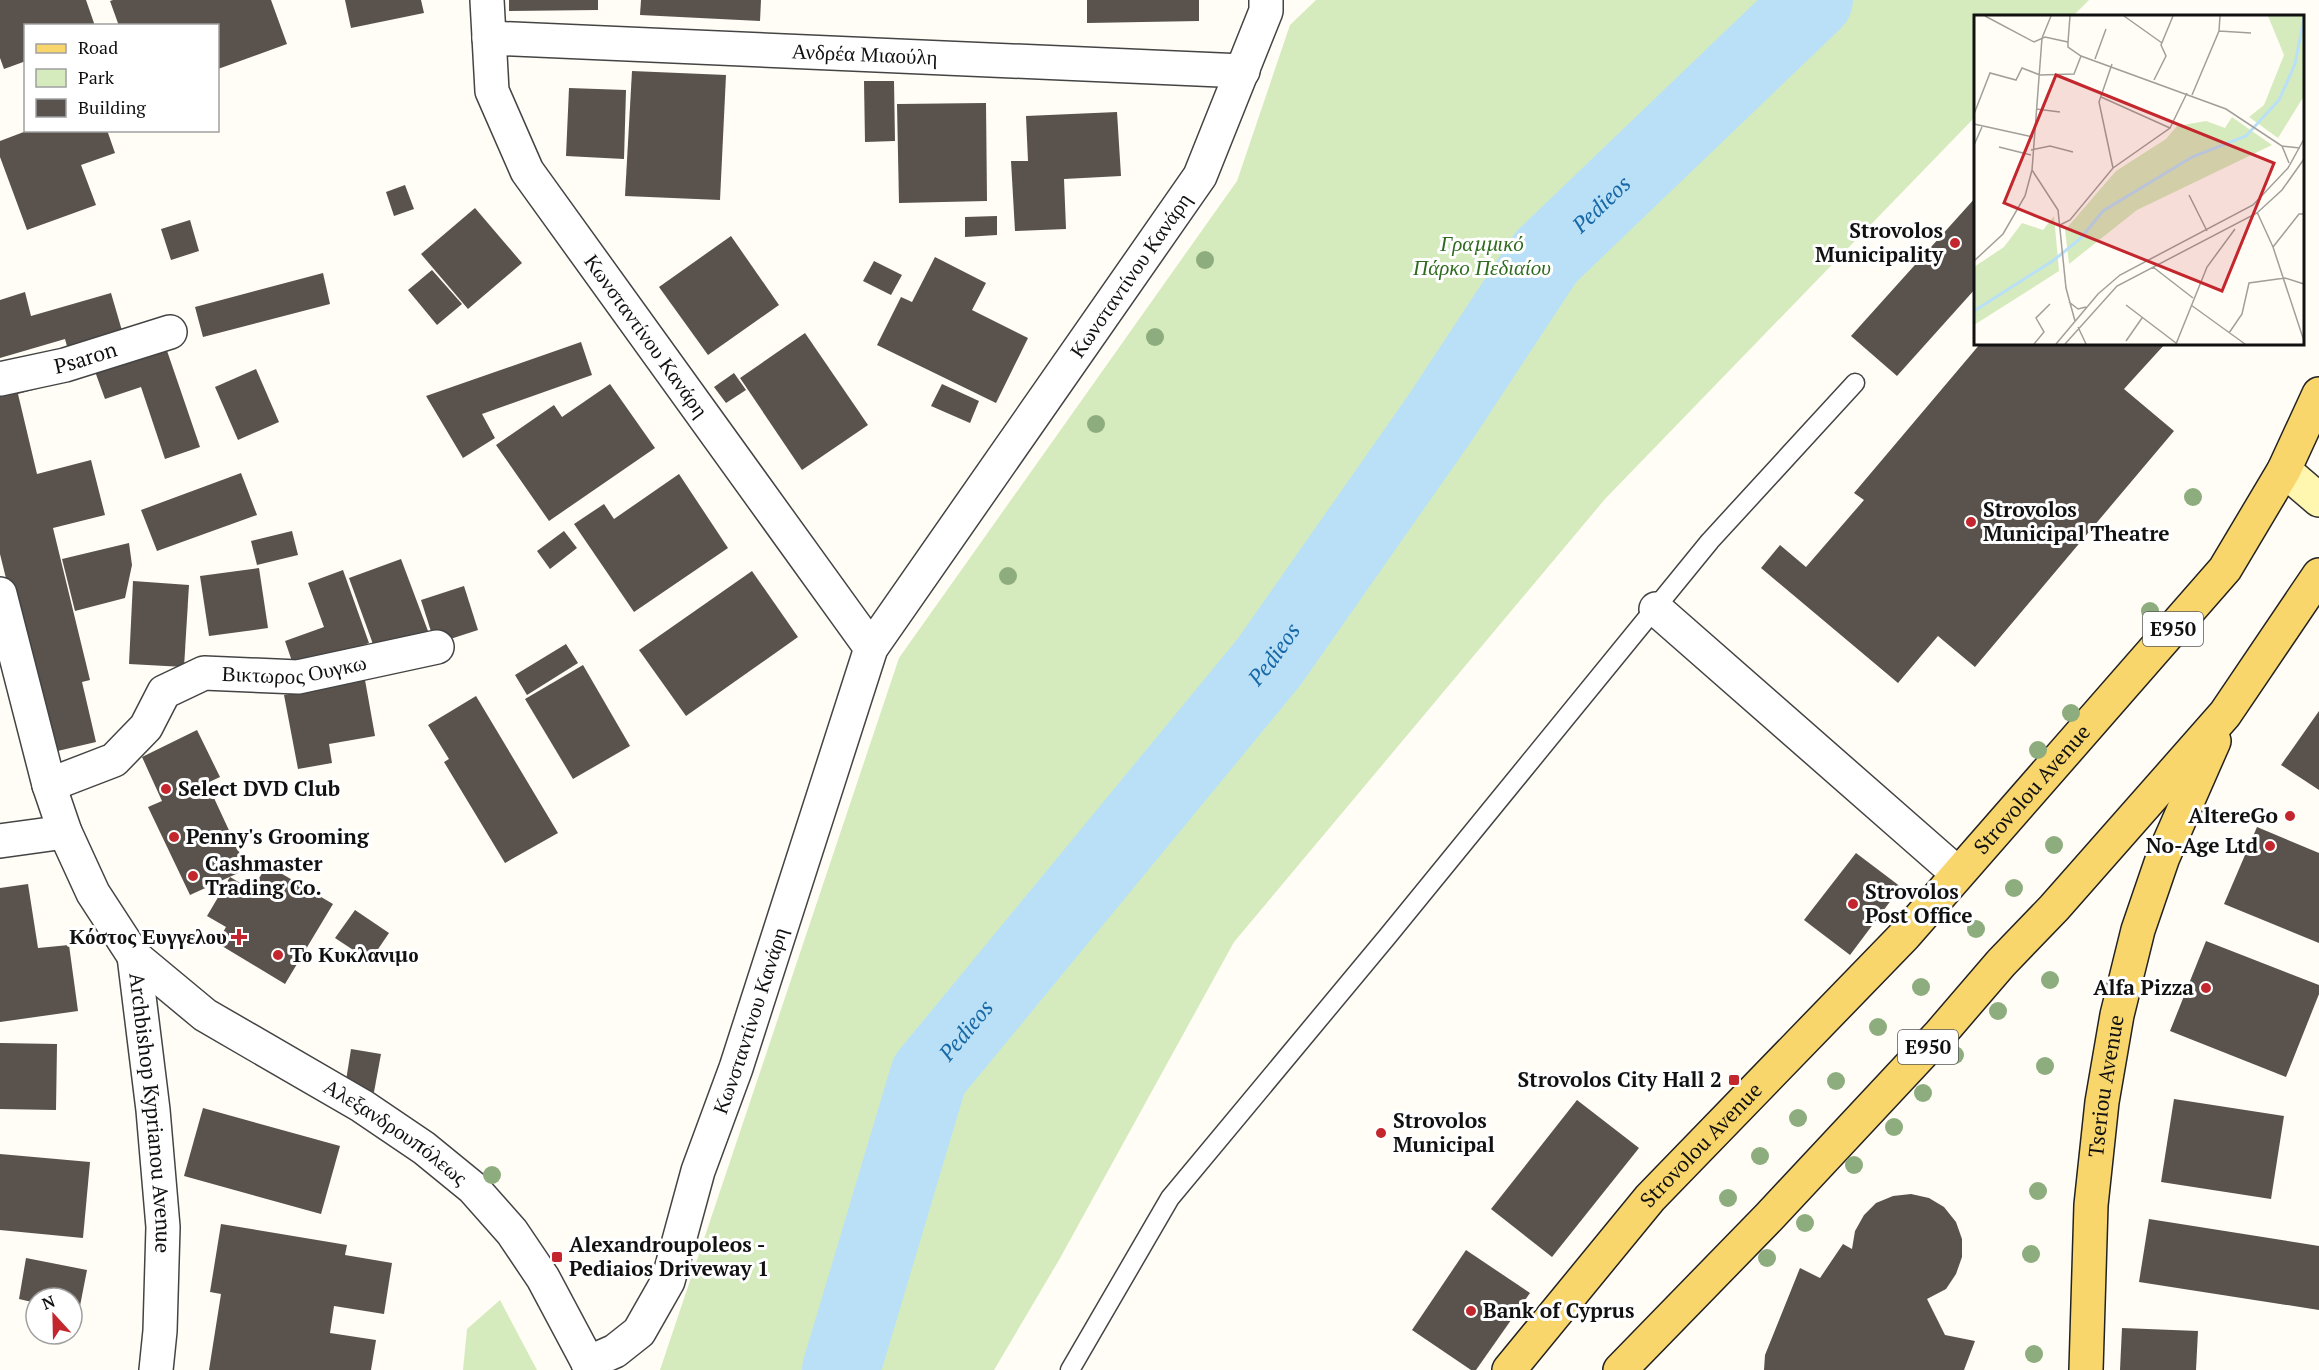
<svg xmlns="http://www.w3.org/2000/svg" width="2319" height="1370" font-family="'PT Serif',serif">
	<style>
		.green { fill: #d5ebbd }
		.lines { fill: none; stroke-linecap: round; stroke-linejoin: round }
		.river { stroke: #b9e0f7; stroke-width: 78 }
		.building { fill: #5a524d }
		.service-casing { stroke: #444; stroke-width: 21 }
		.minor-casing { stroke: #444; stroke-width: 36 }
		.tertiary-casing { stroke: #444; stroke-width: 36 }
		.secondary-casing { stroke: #333; stroke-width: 36 }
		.primary-casing { stroke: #222; stroke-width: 36 }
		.service { stroke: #fff; stroke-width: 18 }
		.minor { stroke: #fff; stroke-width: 33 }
		.tertiary { stroke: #fff; stroke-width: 33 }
		.secondary { stroke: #fff6b0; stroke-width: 33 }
		.primary { stroke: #f9d66b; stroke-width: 33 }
		.tree { fill: #8dad7f }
		.poi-dot { fill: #c4262e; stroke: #fff; stroke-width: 2 }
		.labels { text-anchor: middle; stroke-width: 6; stroke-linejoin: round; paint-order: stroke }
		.shield { fill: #fff; stroke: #585858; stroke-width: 1.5 }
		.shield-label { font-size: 20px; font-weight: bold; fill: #111 }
		.street-label { font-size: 21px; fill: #111; stroke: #fff }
		.poi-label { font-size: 21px; font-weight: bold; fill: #111; stroke: #fff; text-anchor: start }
		.park-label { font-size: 21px; font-style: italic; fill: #2f6b1f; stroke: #fff }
		.water-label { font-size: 22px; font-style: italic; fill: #1768a6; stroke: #fff }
		.inset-river { fill: none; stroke: #b9e0f7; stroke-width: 3 }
		.inset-road { fill: none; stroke: #a09f9a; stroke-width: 1.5 }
		.view { fill: #c4262e; fill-opacity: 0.15; stroke: #c4262e; stroke-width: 3 }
		.inset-edge { fill: none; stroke: #111; stroke-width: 3 }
	</style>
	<rect width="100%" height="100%" fill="#fffdf5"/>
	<g class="green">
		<polygon points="1316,0 2089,0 2073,16 1976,16 1975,117 1605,499 1234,942 1059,1260 994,1370 660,1370 899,658 1237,181 1290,25"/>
		<polygon points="500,1300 537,1370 463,1370 467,1329"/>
	</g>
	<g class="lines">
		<path class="river" id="s1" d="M841,1370L929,1075L1269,662L1440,418L1546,257L1814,0"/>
	</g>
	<g class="building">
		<polygon points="0,0 86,0 95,26 26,26 26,61 4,69 0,58"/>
		<polygon points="113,0 271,0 287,44 218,69 218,26 119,26 110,1"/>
		<polygon points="345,0 421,0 424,13 351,28"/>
		<polygon points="509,0 598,0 598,10 509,11"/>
		<polygon points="641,0 761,0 760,21 640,15"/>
		<polygon points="1087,0 1199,0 1199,21 1087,23"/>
		<polygon points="632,71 726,75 720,200 625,196"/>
		<polygon points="864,81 894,81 895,141 865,142"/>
		<polygon points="569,88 626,90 624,159 566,156"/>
		<polygon points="986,103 987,201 899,203 897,104"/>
		<polygon points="1117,112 1121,176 1064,179 1066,229 1015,231 1011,161 1028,161 1026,116"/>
		<polygon points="29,130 107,130 115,153 81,165 96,205 27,230 0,157 0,141"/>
		<polygon points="405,185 414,209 394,216 386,192"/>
		<polygon points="1976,197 1976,288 1897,376 1851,336"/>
		<polygon points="475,208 522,263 468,309 421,254"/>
		<polygon points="997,216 997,235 965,237 965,217"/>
		<polygon points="190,220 199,251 171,260 161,229"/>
		<polygon points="731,236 779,305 708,355 659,287"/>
		<polygon points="935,257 986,283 972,310 1028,338 996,403 877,345 901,297 912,302"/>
		<polygon points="874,261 902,275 891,295 863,281"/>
		<polygon points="432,270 462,304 437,325 408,290"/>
		<polygon points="323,273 330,304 203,337 195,307"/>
		<polygon points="25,292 31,316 111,293 125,341 70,357 65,339 0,358 0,300"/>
		<polygon points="805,333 868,425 802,470 740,378"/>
		<polygon points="164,342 200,447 165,459 141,387 105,399 93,366"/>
		<polygon points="581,342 592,375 482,414 495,438 463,458 426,396"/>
		<polygon points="1980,344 2165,344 2124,389 2174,431 1975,667 1938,636 1898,683 1761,568 1780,545 1806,567 1864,500 1854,493"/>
		<polygon points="256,369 279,422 238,440 215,387"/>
		<polygon points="734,373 746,390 726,403 714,387"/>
		<polygon points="50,377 52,385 18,394 37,474 91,460 105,515 53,528 90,680 82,682 96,742 49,753 0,554 0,389"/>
		<polygon points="610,384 655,448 549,521 496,445 554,405 562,417"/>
		<polygon points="942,384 979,401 970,423 931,406"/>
		<polygon points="241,473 257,515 157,551 141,510"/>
		<polygon points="679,474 728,548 634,612 574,524 604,504 614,519"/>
		<polygon points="292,531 298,555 257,565 251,541"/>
		<polygon points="564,531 577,548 550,569 537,551"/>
		<polygon points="129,543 132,565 125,598 75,611 62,559"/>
		<polygon points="401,559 431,639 378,658 349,578"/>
		<polygon points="259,568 268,628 209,636 200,576"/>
		<polygon points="343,570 369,643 295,670 285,641 324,627 308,583"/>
		<polygon points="752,571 798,637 686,716 639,650"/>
		<polygon points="133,581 189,585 184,667 129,664"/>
		<polygon points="464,586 478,630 435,644 421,600"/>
		<polygon points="566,644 578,663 527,695 515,675"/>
		<polygon points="583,665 630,746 573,779 525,699"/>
		<polygon points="365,680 375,736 329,744 332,763 298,769 284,695"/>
		<polygon points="476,696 558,833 505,863 444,762 449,759 428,725"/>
		<polygon points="2319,711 2319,790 2281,765"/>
		<polygon points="197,730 220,777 207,783 247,869 190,895 148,807 162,801 142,757"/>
		<polygon points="2257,827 2319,853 2319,943 2224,904"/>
		<polygon points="1856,853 1901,887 1850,955 1804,920"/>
		<polygon points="267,865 333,904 285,984 217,943 226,927 207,916 230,877 252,890"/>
		<polygon points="28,884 38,948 69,945 78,1011 0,1022 0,888"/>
		<polygon points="355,910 389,933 370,961 335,938"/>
		<polygon points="2206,941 2319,985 2319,994 2286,1077 2170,1031"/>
		<polygon points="0,1043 57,1044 56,1110 0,1109"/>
		<polygon points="351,1049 381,1054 374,1092 345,1087"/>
		<polygon points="2174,1099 2284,1116 2271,1199 2161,1182"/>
		<polygon points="1577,1100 1639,1148 1552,1257 1491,1209"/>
		<polygon points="203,1108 340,1146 321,1214 184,1176"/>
		<polygon points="0,1154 90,1162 83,1238 0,1230"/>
		<polygon points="1911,1194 1929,1198 1944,1207 1956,1222 1962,1239 1962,1257 1956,1274 1946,1289 1927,1299 1945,1335 1975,1341 1964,1370 1764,1370 1765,1355 1800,1268 1820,1278 1843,1244 1852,1249 1855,1231 1864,1215 1876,1203 1893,1196"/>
		<polygon points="2149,1219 2319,1246 2319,1310 2139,1282"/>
		<polygon points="221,1224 347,1245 345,1255 392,1263 384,1314 334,1306 330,1333 376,1340 371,1370 209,1370 221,1294 210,1292"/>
		<polygon points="1466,1250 1530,1293 1476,1370 1471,1370 1412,1330"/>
		<polygon points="26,1258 87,1270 79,1311 72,1310 72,1298 36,1298 36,1303 19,1299"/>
		<polygon points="2122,1328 2198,1331 2196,1370 2120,1370"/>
	</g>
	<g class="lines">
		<g class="service-casing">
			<polyline id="service" points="1070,1370 1170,1198 1387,937 1710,541 1855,383"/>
		</g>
		<g class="minor-casing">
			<g id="minor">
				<path id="s2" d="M487,0L492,91L527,171L871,648"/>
				<path id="s3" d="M489,38L1243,71"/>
				<path id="s4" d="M0,379L65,365L170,332"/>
				<polyline points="1656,609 1957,873"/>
				<path id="s5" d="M49,785L114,760L146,727L164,692L204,673L298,677L437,647"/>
				<polyline points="0,841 65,832"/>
				<path id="s6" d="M134,956L153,1110L163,1227L160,1331L156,1370"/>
				<path id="s7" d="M588,1363L615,1351L639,1332L668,1281L698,1171L736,1068L871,648L1200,176L1266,11V0"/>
			</g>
		</g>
		<g class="tertiary-casing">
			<g id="tertiary">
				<path id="s8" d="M0,594L49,785L65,832L93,893L134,956L205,1015L362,1106L424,1148L473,1188L512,1232L543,1278L592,1370"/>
			</g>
		</g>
		<g class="secondary-casing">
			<polyline id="secondary" points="2284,470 2319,500"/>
		</g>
		<g class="primary-casing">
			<g id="primary">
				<path id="s9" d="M1509,1370L1650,1198L1905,935L2225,569L2284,470L2319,394"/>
				<polyline points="1620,1370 1769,1217 1940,1034 2001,963 2054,908 2225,714 2319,575"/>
				<path id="s10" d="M2086,1370L2091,1205L2102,1102L2117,1015L2138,930L2163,857L2214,741"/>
			</g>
		</g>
		<use href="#service" class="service"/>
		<use href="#minor" class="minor"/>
		<use href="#tertiary" class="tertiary"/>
		<use href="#secondary" class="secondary"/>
		<use href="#primary" class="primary"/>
	</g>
	<g class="tree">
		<circle cx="1205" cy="260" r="9"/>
		<circle cx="1155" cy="337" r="9"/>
		<circle cx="1096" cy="424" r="9"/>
		<circle cx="2193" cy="497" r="9"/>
		<circle cx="1008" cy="576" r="9"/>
		<circle cx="2150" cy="611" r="9"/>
		<circle cx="2071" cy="713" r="9"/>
		<circle cx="2038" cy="750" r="9"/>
		<circle cx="2054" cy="845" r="9"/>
		<circle cx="2014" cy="888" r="9"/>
		<circle cx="1976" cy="929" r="9"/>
		<circle cx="2050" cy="980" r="9"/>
		<circle cx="1921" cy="987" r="9"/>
		<circle cx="1998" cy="1011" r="9"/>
		<circle cx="1878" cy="1027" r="9"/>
		<circle cx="1955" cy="1055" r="9"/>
		<circle cx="2045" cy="1066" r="9"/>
		<circle cx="1836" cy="1081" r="9"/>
		<circle cx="1923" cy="1093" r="9"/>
		<circle cx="1798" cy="1118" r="9"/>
		<circle cx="1894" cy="1127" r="9"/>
		<circle cx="1760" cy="1156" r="9"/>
		<circle cx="1854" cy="1165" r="9"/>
		<circle cx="492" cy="1175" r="9"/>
		<circle cx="2038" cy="1191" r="9"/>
		<circle cx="1728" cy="1198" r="9"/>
		<circle cx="1805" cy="1223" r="9"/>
		<circle cx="2031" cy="1254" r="9"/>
		<circle cx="1767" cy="1258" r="9"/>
		<circle cx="2034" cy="1354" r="9"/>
	</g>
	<g class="poi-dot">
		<circle cx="1955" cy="243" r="6"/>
		<circle cx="1971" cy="522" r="6"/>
		<circle cx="166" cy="789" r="6"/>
		<circle cx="2290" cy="816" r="6"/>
		<circle cx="174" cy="837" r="6"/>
		<circle cx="2270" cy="846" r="6"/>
		<circle cx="193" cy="876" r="6"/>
		<circle cx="1853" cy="904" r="6"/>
		<path d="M236 928h6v6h6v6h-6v6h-6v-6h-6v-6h6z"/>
		<circle cx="278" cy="955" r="6"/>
		<circle cx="2206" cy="988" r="6"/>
		<rect x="1728" y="1074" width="12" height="12" rx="3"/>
		<circle cx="1381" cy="1133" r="6"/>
		<rect x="551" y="1251" width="12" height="12" rx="3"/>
		<circle cx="1471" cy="1311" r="6"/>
	</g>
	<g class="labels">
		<g class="shield">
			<rect x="2143" y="612" width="60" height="34" rx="4.5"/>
			<rect x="1898" y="1030" width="60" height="34" rx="4.5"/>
		</g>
		<g class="shield-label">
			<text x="2173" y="636">E950</text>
			<text x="1928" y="1054">E950</text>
		</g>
		<g class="street-label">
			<text dy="7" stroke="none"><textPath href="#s3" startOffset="376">Ανδρέα Μιαούλη</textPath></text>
			<text dy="7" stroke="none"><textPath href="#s7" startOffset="1238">Κωνσταντίνου Κανάρη</textPath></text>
			<text dy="7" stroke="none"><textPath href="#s2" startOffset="382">Κωνσταντίνου Κανάρη</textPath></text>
			<text dy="7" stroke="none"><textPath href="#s4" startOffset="88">Psaron</textPath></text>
			<text dy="7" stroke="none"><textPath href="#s5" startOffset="290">Βικτωρος Ουγκω</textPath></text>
			<text dy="7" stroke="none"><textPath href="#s9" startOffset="782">Strovolou Avenue</textPath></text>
			<text dy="7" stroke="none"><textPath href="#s7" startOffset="392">Κωνσταντίνου Κανάρη</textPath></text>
			<text dy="7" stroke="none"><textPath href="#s10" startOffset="285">Tseriou Avenue</textPath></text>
			<text dy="7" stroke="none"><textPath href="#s6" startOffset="158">Archbishop Kyprianou Avenue</textPath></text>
			<text dy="7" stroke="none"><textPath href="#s8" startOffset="705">Αλεξανδρουπόλεως</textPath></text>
			<text dy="7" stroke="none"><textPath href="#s9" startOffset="296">Strovolou Avenue</textPath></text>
		</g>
		<g class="poi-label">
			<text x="1943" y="238" text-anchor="end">Strovolos<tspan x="1943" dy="24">Municipality</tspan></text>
			<text x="1983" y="517">Strovolos<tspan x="1983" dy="24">Municipal Theatre</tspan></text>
			<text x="178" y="796">Select DVD Club</text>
			<text x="2278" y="823" text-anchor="end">AltereGo</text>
			<text x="186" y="844">Penny's Grooming</text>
			<text x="2258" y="853" text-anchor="end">No-Age Ltd</text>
			<text x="205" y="871">Cashmaster<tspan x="205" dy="24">Trading Co.</tspan></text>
			<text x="1865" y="899">Strovolos<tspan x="1865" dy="24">Post Office</tspan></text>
			<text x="227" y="944" text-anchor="end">Κόστος Ευγγελου</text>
			<text x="290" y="962">Το Κυκλανιμο</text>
			<text x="2194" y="995" text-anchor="end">Alfa Pizza</text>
			<text x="1722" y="1087" text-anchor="end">Strovolos City Hall 2</text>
			<text x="1393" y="1128">Strovolos<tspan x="1393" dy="24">Municipal</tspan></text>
			<text x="569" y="1252">Alexandroupoleos -<tspan x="569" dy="24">Pediaios Driveway 1</tspan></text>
			<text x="1483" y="1318">Bank of Cyprus</text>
		</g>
		<g class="park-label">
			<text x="1482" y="251">Γραμμικό<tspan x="1482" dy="24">Πάρκο Πεδιαίου</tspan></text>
		</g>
		<g class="water-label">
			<text dy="8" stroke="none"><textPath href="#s1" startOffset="1410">Pedieos</textPath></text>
			<text dy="8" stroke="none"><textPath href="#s1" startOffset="852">Pedieos</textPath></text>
			<text dy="8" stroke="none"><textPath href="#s1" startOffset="366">Pedieos</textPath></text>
		</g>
	</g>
	<g transform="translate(1974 15)">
		<rect width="330" height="330" fill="#fffdf5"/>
		<path d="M294,1H330V81L304,123L275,102L290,90L310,40ZM258,102L298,130L163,195L95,249L91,215L142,156L192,124L203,111L232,106L251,113ZM80,201L85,256L0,310V252L30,232L48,208L69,215Z" fill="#d5ebbd"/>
		<path class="inset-river" d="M0,296L80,245L107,223L129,196L218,142L272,121L305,85L321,49L330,3"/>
		<path class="inset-road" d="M11,1L60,27L71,22L94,27L96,1M150,1L188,28M245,16L277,18M68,23L77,1M94,27V32L107,41L252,94L308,131L315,148M121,44L132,14M138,49L125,87L139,153M66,60L100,59L107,41M180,65L192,41L187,30L199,1M218,80L245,16L246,1M127,82L196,113M62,94L86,97M0,99L16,58L42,65L48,53L66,60M0,109L59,122M0,130L8,112M308,131L326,133M25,132L57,140M57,135L76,131L99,137M58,155L84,195L92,273L101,306M215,180L233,216M283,197L299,232L330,326M86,210L96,205L139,153L196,113L213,78M299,232L325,199H330M0,246L29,219L51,181L58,155L68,23M179,252L219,283M95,287L104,294L112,292M152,290L202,328M217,290L271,329M104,312L112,329M255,318L268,299L275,268L311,263L330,269M152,326L168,303M60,329L70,317L62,303L76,289M82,329L124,279L146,260L279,190L314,153L330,124M91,329L143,271L283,198L308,175L330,144M202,329L233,252L261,214"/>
		<path class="view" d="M82,60L300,148L248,276L30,188Z"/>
		<rect width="330" height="330" class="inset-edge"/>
	</g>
	<rect x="24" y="24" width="195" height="108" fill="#ffffff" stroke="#a0a0a0" stroke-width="1.5"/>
	<rect x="36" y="44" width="30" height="9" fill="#f9d66b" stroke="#a0a0a0" stroke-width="1.5"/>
	<text x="78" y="54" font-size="18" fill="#111111">Road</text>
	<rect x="36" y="69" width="30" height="18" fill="#d5ebbd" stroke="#a0a0a0" stroke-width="1.5"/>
	<text x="78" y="84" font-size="18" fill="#111111">Park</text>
	<rect x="36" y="99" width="30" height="18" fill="#5a524d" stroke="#a0a0a0" stroke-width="1.5"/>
	<text x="78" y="114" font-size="18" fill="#111111">Building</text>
	<g transform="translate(54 1316) rotate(338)"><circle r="28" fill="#ffffff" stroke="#a0a0a0" stroke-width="1.5"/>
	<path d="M0-4.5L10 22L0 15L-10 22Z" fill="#c4262e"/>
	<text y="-9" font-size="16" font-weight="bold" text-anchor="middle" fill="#111111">N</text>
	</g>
</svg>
